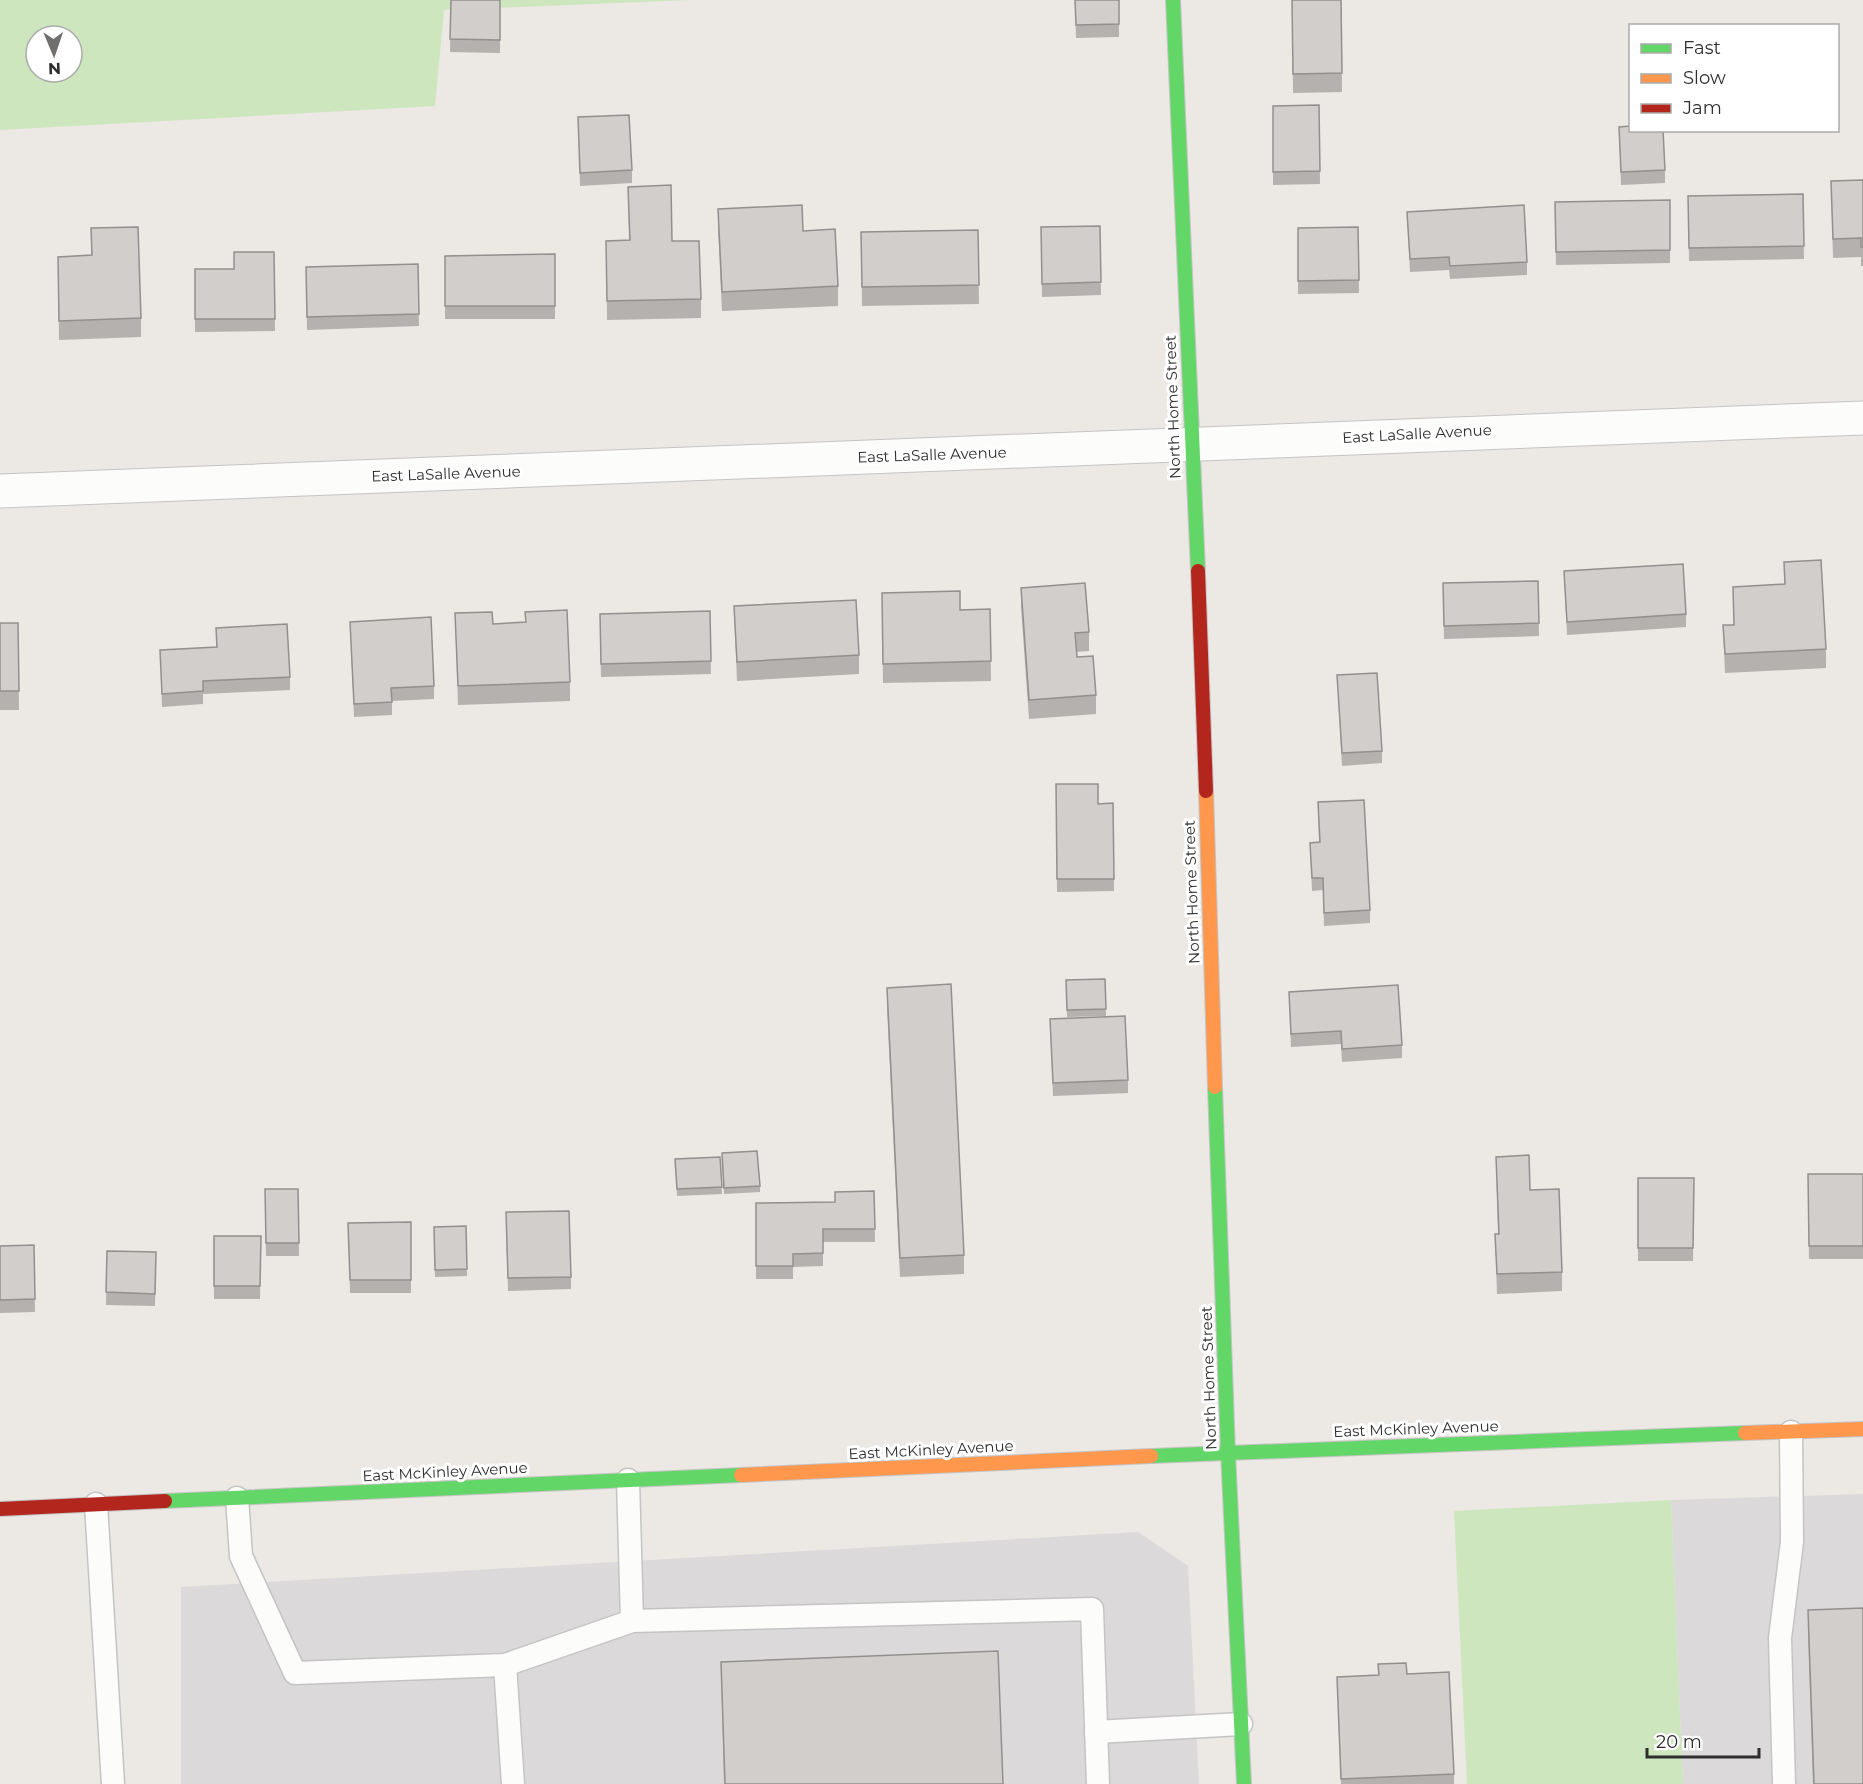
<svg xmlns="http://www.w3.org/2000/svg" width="1863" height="1784" font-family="Montserrat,sans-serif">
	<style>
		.industrial { fill: #dcd9db }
		.green { fill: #cee6be; fill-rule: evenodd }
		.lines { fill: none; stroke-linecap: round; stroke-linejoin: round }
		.lane-casing { stroke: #c5c4c5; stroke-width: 25 }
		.street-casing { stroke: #c5c4c5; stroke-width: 35 }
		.fast-casing { stroke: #c5c4c5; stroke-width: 16 }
		.slow-casing { stroke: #c5c4c5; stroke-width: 16 }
		.jam-casing { stroke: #c5c4c5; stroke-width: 16 }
		.lane { stroke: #fcfcfb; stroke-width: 22 }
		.street { stroke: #fcfcfb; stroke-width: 33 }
		.fast { stroke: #63d668; stroke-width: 14 }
		.slow { stroke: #ff974d; stroke-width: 14 }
		.jam { stroke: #b3261e; stroke-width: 14 }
		.wall { fill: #b4b1af }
		.building { fill: #d1cecb; stroke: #92908e; stroke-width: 1.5 }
		.labels { text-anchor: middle; stroke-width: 6; stroke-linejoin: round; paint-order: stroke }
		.street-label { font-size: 15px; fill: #2e2e2e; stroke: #fff }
	</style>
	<rect width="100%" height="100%" fill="#ece8e4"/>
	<g class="industrial">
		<polygon points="1863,1494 1863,1784 1683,1784 1671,1500"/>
		<polygon points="1138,1532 1188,1566 1199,1784 181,1784 181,1587"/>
	</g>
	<g class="green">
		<path d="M0,0H690L444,10L435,106L0,130ZM36,36H72V72H36Z"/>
		<polygon points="1671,1500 1683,1784 1467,1784 1454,1511"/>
	</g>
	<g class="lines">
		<g class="lane-casing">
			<g id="lane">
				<polyline points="628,1480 632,1621 1092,1609 1098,1784"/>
				<polyline points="237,1498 241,1556 295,1673 505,1665 632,1621"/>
				<polyline points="96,1504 113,1784"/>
				<polyline points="505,1665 513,1784"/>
				<polyline points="1096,1732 1241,1724"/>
				<polyline points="1784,1784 1780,1638 1792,1542 1791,1432"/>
			</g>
		</g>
		<g class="street-casing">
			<polyline id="street" points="0,491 1863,418"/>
		</g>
		<g class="fast-casing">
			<g id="fast">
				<polyline points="1173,0 1198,571"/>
				<polyline points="1215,1087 1228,1453 1244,1784"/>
				<polyline points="1151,1456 1745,1433"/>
				<polyline points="165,1501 741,1475"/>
			</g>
		</g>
		<g class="slow-casing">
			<g id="slow">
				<polyline points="1206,791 1215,1087"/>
				<polyline points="1745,1433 1863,1429"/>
				<polyline points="741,1475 1151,1456"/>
			</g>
		</g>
		<g class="jam-casing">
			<g id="jam">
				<polyline points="1198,571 1206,791"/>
				<polyline points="0,1509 165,1501"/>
			</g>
		</g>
		<use href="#lane" class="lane"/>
		<use href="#street" class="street"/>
		<use href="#fast" class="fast"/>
		<use href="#slow" class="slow"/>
		<use href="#jam" class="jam"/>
	</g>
	<g class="wall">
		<polygon points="451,0 500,0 500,53 450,52"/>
		<polygon points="1075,0 1119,0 1119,37 1076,38"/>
		<polygon points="1292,0 1341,0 1342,92 1293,93"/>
		<polygon points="1319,105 1320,184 1273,185 1273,106"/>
		<polygon points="578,117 632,170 632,183 580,186"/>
		<polygon points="1619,127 1665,170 1665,183 1621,185"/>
		<polygon points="1863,180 1863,266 1861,266 1861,257 1833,258 1831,181"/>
		<polygon points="628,187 672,241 701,299 701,318 607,320 606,241 629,240"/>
		<polygon points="1803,194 1804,259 1689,261 1688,196"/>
		<polygon points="1670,200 1670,263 1556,265 1555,202"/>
		<polygon points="718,209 803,231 838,286 838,306 722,311 718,228"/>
		<polygon points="1407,212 1527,262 1527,275 1450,279 1449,270 1410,272"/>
		<polygon points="1100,226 1101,295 1042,297 1041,227"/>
		<polygon points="1358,227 1359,293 1298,294 1298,228"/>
		<polygon points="91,228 141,318 141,337 59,340 58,257 91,255"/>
		<polygon points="978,230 979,304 862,306 861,232"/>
		<polygon points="274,252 275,331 195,332 195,269 234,269"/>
		<polygon points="555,254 555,319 445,319 445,256"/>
		<polygon points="418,264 419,326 307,330 306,267"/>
		<polygon points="1784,562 1826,649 1826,668 1725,673 1723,625 1734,625 1733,587 1784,584"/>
		<polygon points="1564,571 1686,614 1686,627 1567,635"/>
		<polygon points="1538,581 1539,636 1444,639 1443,583"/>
		<polygon points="1021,588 1089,632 1089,651 1076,652 1077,657 1096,695 1096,714 1029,719 1021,607"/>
		<polygon points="734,606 859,655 859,674 737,681"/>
		<polygon points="990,609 991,681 883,683 882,612"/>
		<polygon points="710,611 711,674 601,677 600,614"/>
		<polygon points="455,613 493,624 570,682 570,701 458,705"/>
		<polygon points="350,622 434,686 434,699 392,701 392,715 354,717"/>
		<polygon points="0,623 18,623 19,710 0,710"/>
		<polygon points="216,628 290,677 290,690 203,694 203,704 162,707 160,650 216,647"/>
		<polygon points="1337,675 1382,751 1382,763 1342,766"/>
		<polygon points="1056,784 1098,804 1113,803 1114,891 1057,892"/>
		<polygon points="1318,802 1370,910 1370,923 1324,926 1323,890 1312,891 1310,843 1319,842"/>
		<polygon points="1105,979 1106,1016 1067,1017 1066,980"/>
		<polygon points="887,988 964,1255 964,1274 900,1277 887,1007"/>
		<polygon points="1289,992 1402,1045 1402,1058 1342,1062 1341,1044 1291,1047"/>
		<polygon points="1050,1019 1128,1080 1128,1093 1053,1096"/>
		<polygon points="720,1157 722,1194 677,1196 675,1159"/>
		<polygon points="1496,1157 1530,1190 1562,1272 1562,1291 1497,1294 1495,1234 1498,1234"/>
		<polygon points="722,1159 760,1186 760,1192 724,1194"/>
		<polygon points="1808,1174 1863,1174 1863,1259 1809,1259"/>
		<polygon points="1638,1178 1694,1178 1693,1261 1638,1261"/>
		<polygon points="265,1189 298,1189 299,1256 266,1256"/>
		<polygon points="874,1191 875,1242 823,1242 823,1266 793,1267 793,1279 756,1279 756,1203 835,1202"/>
		<polygon points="411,1222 411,1293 350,1293 348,1223"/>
		<polygon points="506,1225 571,1277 571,1289 508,1291"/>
		<polygon points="466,1226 467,1276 435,1277 434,1227"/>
		<polygon points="214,1236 261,1236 260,1299 214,1299"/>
		<polygon points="34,1245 35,1312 0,1313 0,1246"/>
		<polygon points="107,1251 156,1252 155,1306 106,1305"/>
		<polygon points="1808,1610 1863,1784 1813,1784 1808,1635"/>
		<polygon points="721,1662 1003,1784 724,1784"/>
		<polygon points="1407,1674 1454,1774 1454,1784 1341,1784 1337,1677"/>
	</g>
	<g class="building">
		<polygon points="451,0 500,0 500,40 450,39"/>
		<polygon points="1075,0 1119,0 1119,24 1076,25"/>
		<polygon points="1292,0 1341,0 1342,73 1293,74"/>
		<polygon points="1319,105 1320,171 1273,172 1273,106"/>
		<polygon points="629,115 632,170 580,173 578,117"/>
		<polygon points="1630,126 1630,130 1663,130 1665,170 1621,172 1619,127"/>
		<polygon points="1863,180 1863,247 1861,247 1861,238 1833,239 1831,181"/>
		<polygon points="671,185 672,241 699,241 701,299 607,301 606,241 630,240 628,187"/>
		<polygon points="1803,194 1804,246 1689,248 1688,196"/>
		<polygon points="1670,200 1670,250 1556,252 1555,202"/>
		<polygon points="802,205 803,231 835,229 838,286 722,292 718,209"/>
		<polygon points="1524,205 1527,262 1450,266 1449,257 1410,259 1407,212"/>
		<polygon points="1100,226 1101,282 1042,284 1041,227"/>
		<polygon points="138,227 141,318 59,321 58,257 92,255 91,228"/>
		<polygon points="1358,227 1359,280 1298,281 1298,228"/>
		<polygon points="978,230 979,285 862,287 861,232"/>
		<polygon points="234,252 274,252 275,319 195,319 195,269 234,269"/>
		<polygon points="555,254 555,306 445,306 445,256"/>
		<polygon points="418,264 419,314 307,317 306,267"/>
		<polygon points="1821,560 1826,649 1725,654 1723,625 1734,625 1733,587 1785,584 1784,562"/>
		<polygon points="1683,564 1686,614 1567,622 1564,571"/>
		<polygon points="1538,581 1539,623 1444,626 1443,583"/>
		<polygon points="1085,583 1089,632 1075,633 1077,657 1093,656 1096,695 1029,700 1021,588"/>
		<polygon points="960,591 960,610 990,609 991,661 883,664 882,593"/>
		<polygon points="856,600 859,655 737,662 734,606"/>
		<polygon points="567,610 570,682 458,686 455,613 492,612 493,624 526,622 525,612"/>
		<polygon points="710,611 711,661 601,664 600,614"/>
		<polygon points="431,617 434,686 391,688 392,702 354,704 350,622"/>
		<polygon points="0,623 18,623 19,691 0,691"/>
		<polygon points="287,624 290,677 203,681 203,691 162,694 160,650 217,647 216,628"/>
		<polygon points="1377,673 1382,751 1342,753 1337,675"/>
		<polygon points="1056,784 1098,784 1098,804 1113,803 1114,879 1057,879"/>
		<polygon points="1364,800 1370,910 1324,913 1323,878 1312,878 1310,843 1320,842 1318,802"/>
		<polygon points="1105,979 1106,1009 1067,1010 1066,980"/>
		<polygon points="951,984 964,1255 900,1258 887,988"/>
		<polygon points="1398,985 1402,1045 1342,1049 1341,1031 1291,1034 1289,992"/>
		<polygon points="1125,1016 1128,1080 1053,1083 1050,1019"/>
		<polygon points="757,1151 760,1186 724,1188 722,1153"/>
		<polygon points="1529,1155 1530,1190 1559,1189 1562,1272 1497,1274 1495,1234 1499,1234 1496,1157"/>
		<polygon points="720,1157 722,1187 677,1189 675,1159"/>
		<polygon points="1808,1174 1863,1174 1863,1246 1809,1246"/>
		<polygon points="1638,1178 1694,1178 1693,1248 1638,1248"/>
		<polygon points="265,1189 298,1189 299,1243 266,1243"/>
		<polygon points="874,1191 875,1229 823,1229 823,1253 793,1254 793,1266 756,1266 756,1203 835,1202 835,1192"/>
		<polygon points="569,1211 571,1277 508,1278 506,1212"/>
		<polygon points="411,1222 411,1280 350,1280 348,1223"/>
		<polygon points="466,1226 467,1269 435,1270 434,1227"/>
		<polygon points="214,1236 261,1236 260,1286 214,1286"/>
		<polygon points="34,1245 35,1299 0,1300 0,1246"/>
		<polygon points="107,1251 156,1252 155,1294 106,1292"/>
		<polygon points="1863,1608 1863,1784 1814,1784 1808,1610"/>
		<polygon points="998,1651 1003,1784 725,1784 721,1662"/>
		<polygon points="1406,1663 1407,1674 1449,1672 1454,1774 1341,1779 1337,1677 1379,1675 1378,1664"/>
	</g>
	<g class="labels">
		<g class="street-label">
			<text transform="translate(1173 407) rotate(-92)" y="5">North Home Street</text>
			<text transform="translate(1417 434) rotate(-3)" y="5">East LaSalle Avenue</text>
			<text transform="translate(932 455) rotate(-2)" y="5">East LaSalle Avenue</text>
			<text transform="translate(446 474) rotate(-2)" y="5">East LaSalle Avenue</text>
			<text transform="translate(1192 892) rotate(-92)" y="5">North Home Street</text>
			<text transform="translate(1209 1378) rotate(-92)" y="5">North Home Street</text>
			<text transform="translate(1416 1429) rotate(-2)" y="5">East McKinley Avenue</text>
			<text transform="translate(931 1450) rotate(-3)" y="5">East McKinley Avenue</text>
			<text transform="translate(445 1472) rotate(-3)" y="5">East McKinley Avenue</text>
		</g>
	</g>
	<rect x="1629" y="24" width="210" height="108" fill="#ffffff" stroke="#ababab" stroke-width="1.5"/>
	<rect x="1641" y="44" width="30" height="9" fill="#63d668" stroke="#ababab" stroke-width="1.5"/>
	<text x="1683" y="54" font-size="18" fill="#2e2e2e">Fast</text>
	<rect x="1641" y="74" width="30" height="9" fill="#ff974d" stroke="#ababab" stroke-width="1.5"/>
	<text x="1683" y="84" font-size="18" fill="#2e2e2e">Slow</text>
	<rect x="1641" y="104" width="30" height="9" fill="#b3261e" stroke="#ababab" stroke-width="1.5"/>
	<text x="1683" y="114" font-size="18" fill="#2e2e2e">Jam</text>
	<g transform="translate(54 54) rotate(178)"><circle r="28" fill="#ffffff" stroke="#ababab" stroke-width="1.5"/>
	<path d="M0-4.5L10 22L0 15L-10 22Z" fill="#706f6e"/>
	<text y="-9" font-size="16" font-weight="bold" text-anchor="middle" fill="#2e2e2e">N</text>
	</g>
	<path d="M1647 1748v9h112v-9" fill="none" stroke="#2e2e2e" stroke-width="3"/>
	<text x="1656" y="1748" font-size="18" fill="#2e2e2e" stroke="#ffffff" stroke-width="4.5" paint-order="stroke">20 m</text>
</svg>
